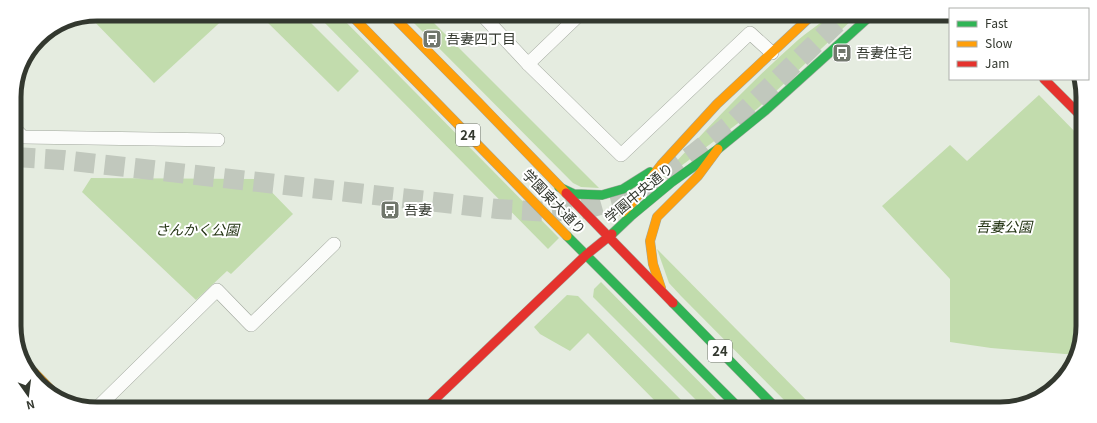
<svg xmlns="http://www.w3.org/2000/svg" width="1097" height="423" font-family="Georgia,'Noto Sans JP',serif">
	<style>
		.green { fill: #c2dcad }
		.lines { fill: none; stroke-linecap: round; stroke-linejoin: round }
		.primary-tunnel { stroke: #c1c8bd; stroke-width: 20; stroke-dasharray: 20 10; stroke-linecap: butt }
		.street-casing { stroke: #a0a69c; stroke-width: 14 }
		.fast-casing { stroke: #a0a69c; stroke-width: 10 }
		.slow-casing { stroke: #a0a69c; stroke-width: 10 }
		.jam-casing { stroke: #a0a69c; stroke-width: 10 }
		.street { stroke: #fbfcfa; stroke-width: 13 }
		.fast { stroke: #30b455; stroke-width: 9 }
		.slow { stroke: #ff9f0a; stroke-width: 9 }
		.jam { stroke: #e5322d; stroke-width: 9 }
		.labels { text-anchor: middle; stroke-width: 4; stroke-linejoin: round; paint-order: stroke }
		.shield { fill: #fff; stroke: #70746d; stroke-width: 1 }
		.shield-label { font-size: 13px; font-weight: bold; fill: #33382f }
		.poi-label { font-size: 14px; fill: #33382f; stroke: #fff; text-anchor: start }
		.street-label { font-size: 14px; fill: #33382f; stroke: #fff }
		.park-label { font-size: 14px; font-style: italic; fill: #233413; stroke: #fff }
		.rim { fill: none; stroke: #33382f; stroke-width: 5 }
	</style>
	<rect width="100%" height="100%" fill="#e5ece0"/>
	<g class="green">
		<polygon points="97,14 228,15 154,83 89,16"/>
		<polygon points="260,15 303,15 359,71 338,92"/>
		<polygon points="317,15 339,15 559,238 548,249"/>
		<polygon points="406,15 427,16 599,188 581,187 573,183"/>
		<path d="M827,18H854L757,109L653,187C700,136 747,85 798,40C807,32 818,25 827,18Z"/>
		<polygon points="66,20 67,20 22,64 22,61 42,35"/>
		<polygon points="1039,95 1082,139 1079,353 1077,355 991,348 950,342 950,279 882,206 950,145 967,161"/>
		<polygon points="91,178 259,179 293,214 231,274 227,271 196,300 82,192"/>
		<polygon points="657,249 814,408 792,408 681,296 669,283"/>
		<polygon points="601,282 725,408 703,407 593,297 594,289"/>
		<polygon points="567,295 578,296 688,407 661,407 588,333 570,351 540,334 534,327"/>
	</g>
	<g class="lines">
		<polyline class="primary-tunnel" points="15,157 63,160 498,209 550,212 589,208 621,199 658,180 696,152 732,123 842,18"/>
		<g class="street-casing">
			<g id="street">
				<polyline points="487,16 485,18 528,64 621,155 750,33 772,53"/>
				<polyline points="528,64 578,16"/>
				<polyline points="14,128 23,137 218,140"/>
				<polyline points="100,405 217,290 251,325 334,244"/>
			</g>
		</g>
		<g class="fast-casing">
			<g id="fast">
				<polyline points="559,187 574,194 602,195 623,189 650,172"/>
				<polyline points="612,234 631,216 672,182 718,149 766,110 868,18"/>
				<polyline points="567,236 739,408"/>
				<polyline points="673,303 776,408"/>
			</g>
		</g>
		<g class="slow-casing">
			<g id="slow">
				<polyline points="351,15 567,236"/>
				<polyline points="392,15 479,103 566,193"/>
				<polyline points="623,212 632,203 661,165 717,104 810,17"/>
				<polyline points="661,288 653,264 650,241 657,217 698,176 718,149"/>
				<polyline points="26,364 56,395"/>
			</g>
		</g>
		<g class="jam-casing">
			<g id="jam">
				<polyline points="1044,79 1082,117"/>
				<polyline points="566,193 673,303"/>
				<polyline points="428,406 586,255 612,234"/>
			</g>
		</g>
		<use href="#street" class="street"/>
		<use href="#fast" class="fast"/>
		<use href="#slow" class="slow"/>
		<use href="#jam" class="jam"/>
	</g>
	<defs>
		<g id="bus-square" transform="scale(1)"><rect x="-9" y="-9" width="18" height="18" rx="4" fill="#71776d" stroke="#fff"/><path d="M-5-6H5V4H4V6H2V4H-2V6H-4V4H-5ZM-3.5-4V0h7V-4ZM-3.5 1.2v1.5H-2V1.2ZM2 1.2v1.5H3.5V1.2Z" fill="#fff"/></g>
	</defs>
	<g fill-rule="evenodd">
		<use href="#bus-square" x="432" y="39"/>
		<use href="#bus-square" x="842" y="53"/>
		<use href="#bus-square" x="390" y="210"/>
	</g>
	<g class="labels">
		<g class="shield">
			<rect x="456" y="124" width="24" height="22" rx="3"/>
			<rect x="708" y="340" width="24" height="22" rx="3"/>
		</g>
		<g class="shield-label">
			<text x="468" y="140">24</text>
			<text x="720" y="356">24</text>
		</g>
		<g class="poi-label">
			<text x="446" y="44">吾妻四丁目</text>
			<text x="856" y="58">吾妻住宅</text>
			<text x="404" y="215">吾妻</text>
		</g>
		<g class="street-label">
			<text transform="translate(639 193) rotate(-40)" y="5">学園中央通り</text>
			<text transform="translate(554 202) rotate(46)" y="5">学園東大通り</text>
		</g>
		<g class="park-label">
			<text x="1004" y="232">吾妻公園</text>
			<text x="197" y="235">さんかく公園</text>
		</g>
	</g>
	<path d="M0 0H1097V423H0ZM97 21H1000A76 76 0 0 1 1076 97V326A76 76 0 0 1 1000 402H97A76 76 0 0 1 21 326V97A76 76 0 0 1 97 21Z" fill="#fff" fill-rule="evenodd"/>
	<path class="rim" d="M97 21H1000A76 76 0 0 1 1076 97V326A76 76 0 0 1 1000 402H97A76 76 0 0 1 21 326V97A76 76 0 0 1 97 21Z"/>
	<rect x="949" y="8" width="140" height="72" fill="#ffffff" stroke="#adafac"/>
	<rect x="957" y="21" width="20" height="6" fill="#30b455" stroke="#adafac"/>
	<text x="985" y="28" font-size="12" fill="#33382f">Fast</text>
	<rect x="957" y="41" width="20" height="6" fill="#ff9f0a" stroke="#adafac"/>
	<text x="985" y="48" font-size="12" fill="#33382f">Slow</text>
	<rect x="957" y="61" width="20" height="6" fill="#e5322d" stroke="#adafac"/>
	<text x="985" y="68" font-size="12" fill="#33382f">Jam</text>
	<g transform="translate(28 395) rotate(166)" stroke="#ffffff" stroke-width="3" paint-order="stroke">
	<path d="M0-3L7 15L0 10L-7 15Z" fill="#33382f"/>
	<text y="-6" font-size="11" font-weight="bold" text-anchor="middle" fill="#33382f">N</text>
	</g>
</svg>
